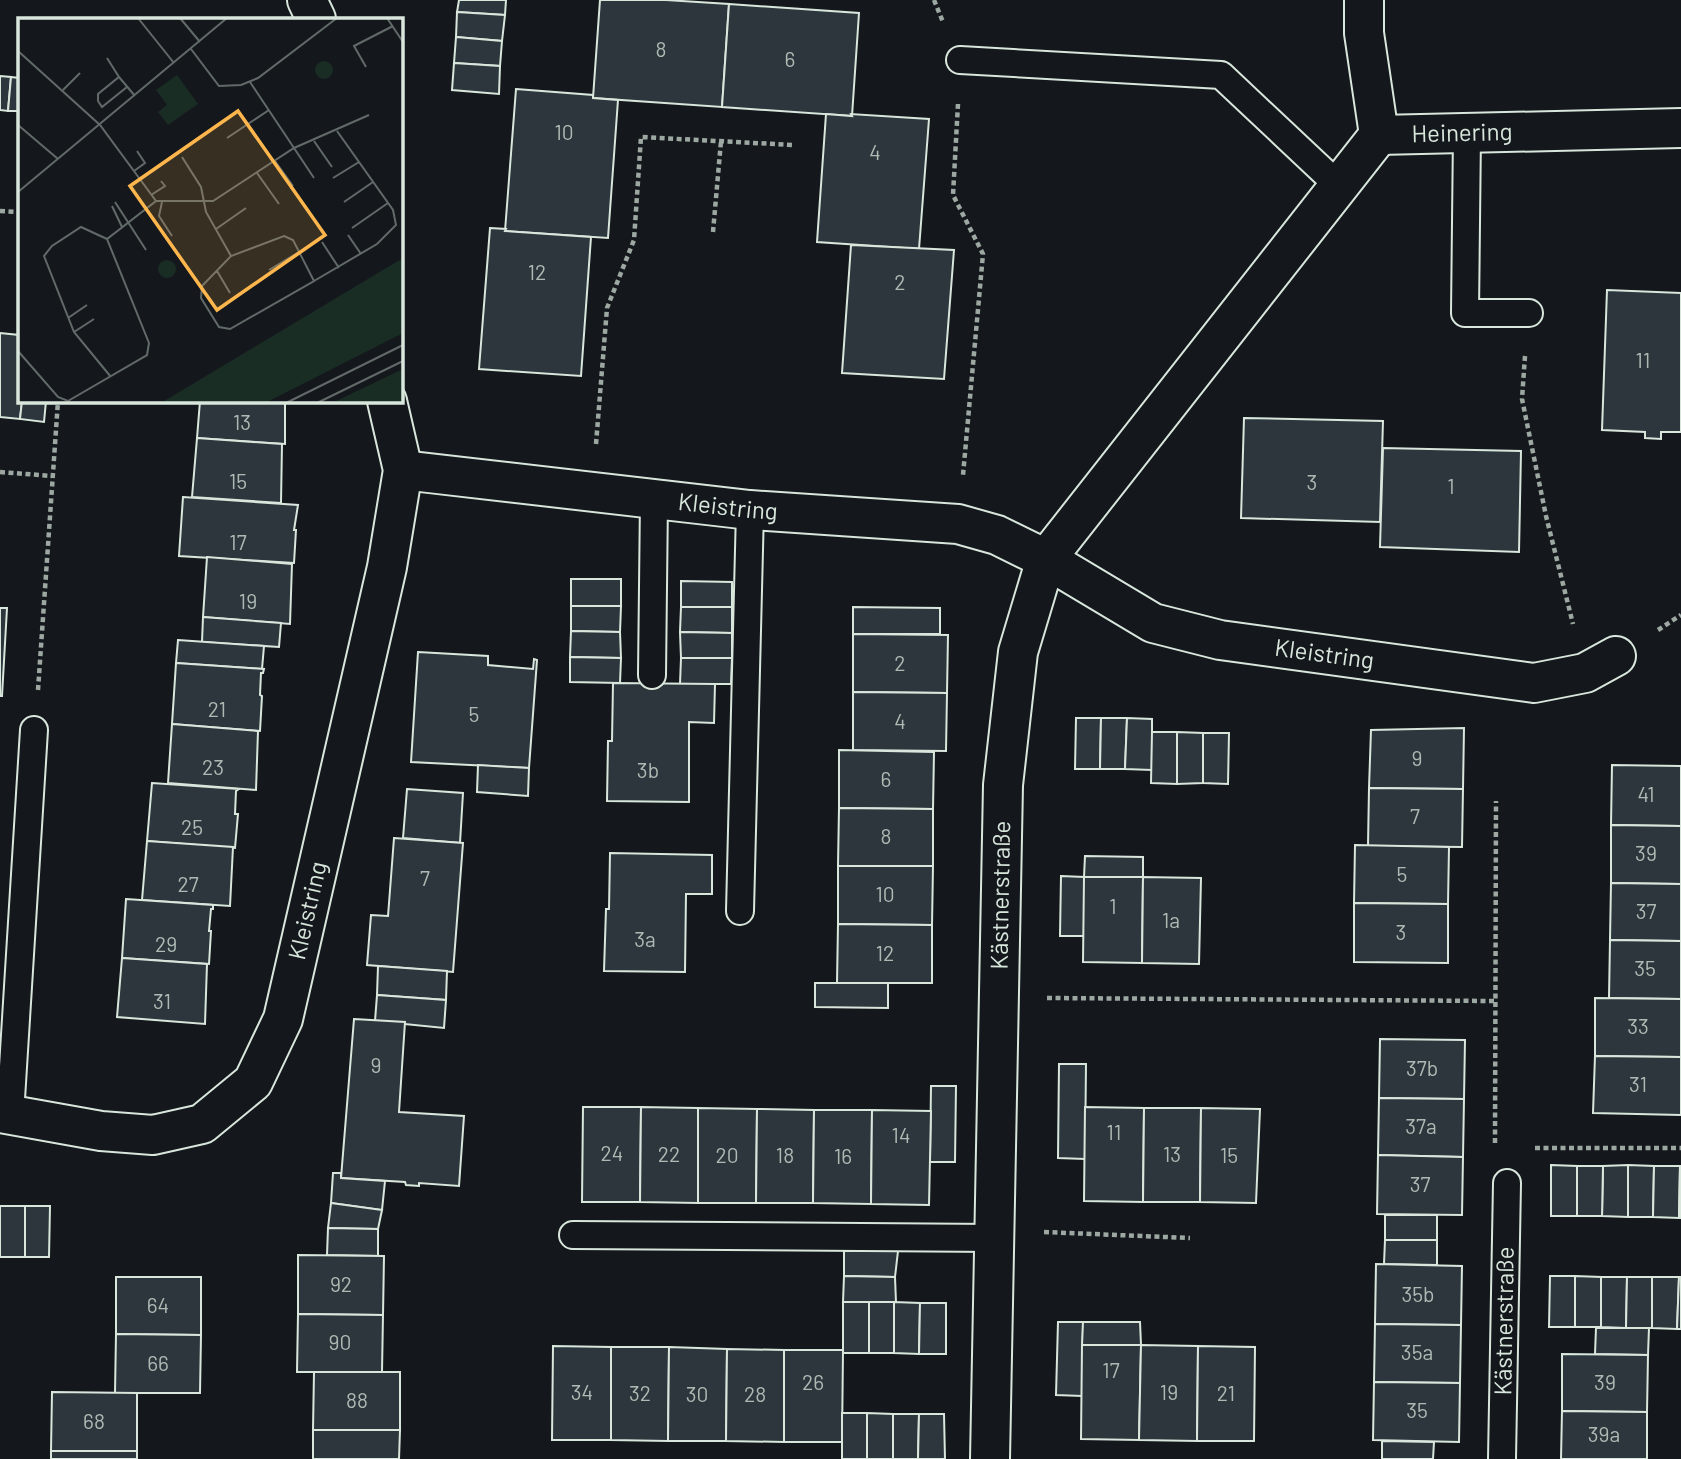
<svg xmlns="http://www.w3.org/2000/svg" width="1681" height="1459" font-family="Barlow,sans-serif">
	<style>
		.building { fill: #2c363c; stroke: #d8e6dc; stroke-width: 2 }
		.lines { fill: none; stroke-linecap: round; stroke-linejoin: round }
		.service-casing { stroke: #d8e6dc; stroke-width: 30 }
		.minor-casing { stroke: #d8e6dc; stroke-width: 42 }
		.path { stroke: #9da8a2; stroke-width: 4.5; stroke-dasharray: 5 3.5; stroke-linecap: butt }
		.service { stroke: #14181c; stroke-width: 26 }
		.minor { stroke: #14181c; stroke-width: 38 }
		.labels { text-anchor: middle; stroke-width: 5; stroke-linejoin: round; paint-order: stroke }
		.number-label { font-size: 21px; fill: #adbab4 }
		.street-label { font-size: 24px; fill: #d8e6dc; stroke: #14181c }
		.inset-road { fill: none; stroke: #626a69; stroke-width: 2 }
		.view { fill: #ffb74d; fill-opacity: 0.15; stroke: #ffb74d; stroke-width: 3.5 }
		.inset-edge { fill: none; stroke: #d8e6dc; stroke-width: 3.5 }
	</style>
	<rect width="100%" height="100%" fill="#14181c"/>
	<g class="building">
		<polygon points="459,0 506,0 505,15 457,12"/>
		<polygon points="600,0 666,0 729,4 722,107 593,98"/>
		<polygon points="729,4 859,13 852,116 722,107"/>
		<polygon points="457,12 505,15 502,41 456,37"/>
		<polygon points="456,37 502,41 500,66 454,63"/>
		<polygon points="454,63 500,66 499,94 452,90"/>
		<polygon points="0,76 11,77 8,111 0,110"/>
		<polygon points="11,77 19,78 19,111 8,111"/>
		<polygon points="516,89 593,95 593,98 618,100 608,238 505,231"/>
		<polygon points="826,114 852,116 851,114 929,119 919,249 817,242"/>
		<polygon points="490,228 506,229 505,231 591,237 581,376 479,369"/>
		<polygon points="851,245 954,250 944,379 842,373"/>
		<polygon points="1607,290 1681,293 1681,432 1661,432 1661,439 1645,438 1645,432 1602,430"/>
		<polygon points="0,333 19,335 19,401 22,401 20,419 0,417"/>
		<polygon points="22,401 46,401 44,422 20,419"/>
		<polygon points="200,401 285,401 285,444 197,438"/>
		<polygon points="1244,418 1383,421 1380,522 1241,518"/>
		<polygon points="197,438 282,444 281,503 192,497"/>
		<polygon points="1383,448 1521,451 1519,552 1380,547"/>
		<polygon points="183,497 298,505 294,530 296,530 294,563 179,556"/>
		<polygon points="207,557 292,564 290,624 203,617"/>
		<rect x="571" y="579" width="50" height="27"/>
		<polygon points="681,581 732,582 732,607 681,607"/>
		<polygon points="571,606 621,606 620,632 571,631"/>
		<polygon points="681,607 732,607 732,633 680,632"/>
		<polygon points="853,607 940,608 940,634 853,634"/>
		<polygon points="0,608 7,608 2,696 0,696"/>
		<polygon points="203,617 281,623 279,647 202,642"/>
		<polygon points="571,631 620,632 621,658 570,657"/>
		<polygon points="680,632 732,633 732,658 681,658"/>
		<polygon points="853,634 948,635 947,693 853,692"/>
		<polygon points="178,640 264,646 262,669 176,663"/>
		<polygon points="418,652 488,656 488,665 533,669 534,659 537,660 529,768 411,762"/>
		<polygon points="570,657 621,658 620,683 570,682"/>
		<polygon points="681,658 732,658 731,684 680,684"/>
		<polygon points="176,663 264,669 263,673 261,673 260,695 262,696 260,731 172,724"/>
		<polygon points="613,683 715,684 714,723 689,722 689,802 607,801 608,741 612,741"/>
		<polygon points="853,692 947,693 946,751 853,750"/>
		<polygon points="1076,718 1101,718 1100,769 1075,769"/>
		<polygon points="1101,718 1127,718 1125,769 1100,769"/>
		<polygon points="1127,718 1152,719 1152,770 1125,769"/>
		<polygon points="172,724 258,731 256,790 168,783"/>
		<polygon points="1464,728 1463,789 1369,788 1371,730"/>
		<polygon points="1152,732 1177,732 1177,784 1151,783"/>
		<polygon points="1177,732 1203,733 1203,783 1177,784"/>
		<polygon points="1203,733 1229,733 1228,784 1203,783"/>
		<polygon points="839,750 934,752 933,809 839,808"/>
		<polygon points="478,765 529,768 528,796 477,792"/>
		<polygon points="1612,765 1681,766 1681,826 1611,825"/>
		<polygon points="152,783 239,789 236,791 235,814 238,814 235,848 147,841"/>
		<polygon points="1369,788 1463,789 1462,847 1368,846"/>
		<polygon points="407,789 463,793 460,843 403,838"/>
		<polygon points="839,808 933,809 933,866 838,866"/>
		<polygon points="1611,825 1681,826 1681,884 1611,883"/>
		<polygon points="394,838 463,843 453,972 367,965 371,915 388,916"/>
		<polygon points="147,841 233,847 230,906 142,900"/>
		<polygon points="1355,845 1449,847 1448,904 1354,903"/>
		<polygon points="610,853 712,855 712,894 686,894 685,972 604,971 606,909 609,909"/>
		<polygon points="1085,856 1143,857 1143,877 1084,877"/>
		<polygon points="838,866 933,866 932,925 838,924"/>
		<polygon points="1061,876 1084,877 1084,936 1060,936"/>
		<polygon points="1084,877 1143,877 1142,963 1083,962"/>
		<polygon points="1143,877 1201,878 1199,964 1142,963"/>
		<polygon points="1611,883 1681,884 1681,941 1610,940"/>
		<polygon points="126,899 213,905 213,909 211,909 209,931 211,931 209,964 122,958"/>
		<polygon points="1354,903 1448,904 1448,963 1354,962"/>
		<polygon points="838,924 932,925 932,983 837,983"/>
		<polygon points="1610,940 1681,941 1681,999 1609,998"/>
		<polygon points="122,958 207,964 205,1024 117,1017"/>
		<polygon points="378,966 447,971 446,1000 377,995"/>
		<polygon points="815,983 888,983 888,1008 815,1007"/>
		<polygon points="377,995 446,1000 444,1028 375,1021"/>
		<polygon points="1595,998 1681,999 1681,1057 1595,1056"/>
		<polygon points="354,1019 405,1022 399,1112 464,1116 459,1186 419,1183 419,1186 406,1185 405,1182 341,1178"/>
		<polygon points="1380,1039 1465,1040 1464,1099 1379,1098"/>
		<polygon points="1595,1056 1681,1057 1681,1115 1593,1113"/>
		<polygon points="1059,1064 1086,1064 1085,1159 1058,1158"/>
		<polygon points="931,1086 956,1086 955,1162 930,1162"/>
		<polygon points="1379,1098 1464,1099 1463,1157 1378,1155"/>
		<polygon points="583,1107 641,1107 640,1202 582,1202"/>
		<polygon points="641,1107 698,1108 698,1203 640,1202"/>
		<polygon points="1085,1107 1144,1108 1143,1202 1084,1201"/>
		<polygon points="698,1108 757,1109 756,1203 698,1203"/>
		<polygon points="1144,1108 1201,1108 1200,1202 1143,1202"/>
		<polygon points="1201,1108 1260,1109 1256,1203 1200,1202"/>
		<polygon points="757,1109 814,1110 813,1203 756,1203"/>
		<polygon points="814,1110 872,1110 871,1204 813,1203"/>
		<polygon points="872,1110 931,1111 929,1205 871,1204"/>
		<polygon points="1378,1155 1463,1157 1462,1215 1377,1214"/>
		<polygon points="1551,1165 1577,1166 1577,1216 1551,1216"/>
		<polygon points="1628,1165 1654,1166 1653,1217 1628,1217"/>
		<polygon points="1628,1165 1628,1217 1602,1216 1603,1166"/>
		<polygon points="1577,1166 1603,1166 1602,1216 1577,1216"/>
		<polygon points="1654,1166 1680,1166 1679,1218 1653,1217"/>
		<polygon points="1680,1166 1681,1166 1681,1218 1679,1218"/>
		<polygon points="333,1173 341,1173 341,1178 385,1181 382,1210 331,1203"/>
		<polygon points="331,1203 382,1210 378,1229 328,1228"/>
		<rect x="0" y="1206" width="25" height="51"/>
		<polygon points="25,1206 50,1206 49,1257 25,1257"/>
		<rect x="1385" y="1215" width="52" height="25"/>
		<polygon points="328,1228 378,1229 378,1256 327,1255"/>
		<polygon points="1385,1240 1437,1240 1437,1265 1384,1264"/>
		<polygon points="844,1251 898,1251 895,1277 844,1276"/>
		<polygon points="298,1255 384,1256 383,1315 298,1314"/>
		<polygon points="1376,1264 1462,1266 1461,1325 1375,1324"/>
		<polygon points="844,1276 895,1277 896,1303 843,1302"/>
		<polygon points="1550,1276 1575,1276 1575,1327 1549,1327"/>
		<polygon points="1575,1276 1601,1277 1601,1327 1575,1327"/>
		<polygon points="116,1277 201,1277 201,1335 116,1334"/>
		<polygon points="1601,1277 1627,1277 1626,1328 1601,1327"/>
		<polygon points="1627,1277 1652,1277 1652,1328 1626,1328"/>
		<polygon points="1652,1277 1679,1277 1677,1329 1652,1328"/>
		<polygon points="1679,1277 1681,1277 1681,1329 1677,1329"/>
		<rect x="843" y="1302" width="26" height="51"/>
		<rect x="869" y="1302" width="25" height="51"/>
		<polygon points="894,1302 920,1303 919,1354 894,1353"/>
		<polygon points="920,1303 946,1303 946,1354 919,1354"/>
		<polygon points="298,1314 383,1315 382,1372 297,1372"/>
		<polygon points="1058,1322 1083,1322 1082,1396 1056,1395"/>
		<polygon points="1083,1322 1140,1322 1141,1345 1082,1345"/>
		<polygon points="1375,1324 1461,1325 1460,1383 1374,1382"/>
		<polygon points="1596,1328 1649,1328 1648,1355 1595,1354"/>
		<polygon points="116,1334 201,1335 200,1393 115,1393"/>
		<polygon points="1082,1345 1141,1345 1139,1440 1081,1439"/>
		<polygon points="1141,1345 1198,1346 1197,1441 1139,1440"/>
		<polygon points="553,1346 611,1347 611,1440 552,1440"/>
		<polygon points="1198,1346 1255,1347 1254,1441 1197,1441"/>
		<polygon points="611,1347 669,1347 668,1441 611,1440"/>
		<polygon points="669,1347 727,1349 726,1441 668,1441"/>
		<polygon points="727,1349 784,1350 784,1442 726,1441"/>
		<polygon points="784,1350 843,1350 842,1442 784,1442"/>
		<polygon points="1562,1354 1648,1355 1647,1412 1562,1411"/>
		<polygon points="314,1372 400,1372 400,1430 313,1430"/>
		<polygon points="1374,1382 1460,1383 1459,1442 1373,1440"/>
		<polygon points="52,1392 137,1393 137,1451 51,1451"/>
		<polygon points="1562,1411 1647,1412 1647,1459 1561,1459"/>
		<rect x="842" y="1413" width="25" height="46"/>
		<polygon points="867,1413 893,1414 893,1459 867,1459"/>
		<polygon points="893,1414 919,1414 918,1459 893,1459"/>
		<polygon points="919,1414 944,1414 945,1459 918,1459"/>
		<polygon points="313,1430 400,1430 399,1459 313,1459"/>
		<polygon points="1382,1441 1434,1442 1433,1459 1382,1459"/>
		<rect x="51" y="1451" width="86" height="8"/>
	</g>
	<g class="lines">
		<g class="service-casing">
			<g id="service">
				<polyline points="960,60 1221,75 1339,186"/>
				<polyline points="1467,133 1465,313 1529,313"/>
				<polyline points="652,675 654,499"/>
				<polyline points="740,911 750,510"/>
				<polyline points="10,1115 34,730"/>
				<polyline points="573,1235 995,1238"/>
				<path id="s1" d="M1502,1459L1507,1183"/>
			</g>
		</g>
		<g class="minor-casing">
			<g id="minor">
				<polyline points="307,0 316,19"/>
				<path id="s2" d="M1364,0V33L1379,135L1681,128"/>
				<path id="s3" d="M403,470L750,510L958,524L997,535L1046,559L1153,623L1220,640L1534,683L1585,673L1616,656"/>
				<path id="s4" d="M0,1113L101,1131L153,1135L202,1124L253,1082L283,1019L387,567L403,470L387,401"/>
				<path id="s5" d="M990,1459L1003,785L1018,652L1046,559L1379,135"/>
			</g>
		</g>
		<g class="path">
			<polyline points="934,0 943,22"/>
			<polyline points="958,104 953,195 983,254 963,475"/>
			<polyline points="0,211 19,212"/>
			<polyline points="713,232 721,141"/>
			<polyline points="1525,356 1522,399 1546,516 1573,624"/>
			<polyline points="596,444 607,308 634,240 641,137 793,145"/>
			<polyline points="0,472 52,476"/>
			<polyline points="1658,630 1681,615"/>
			<polyline points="38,690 58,401"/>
			<polyline points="1047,998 1494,1001"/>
			<polyline points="1495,1143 1496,801"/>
			<polyline points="1535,1148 1681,1148"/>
			<polyline points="1044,1232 1190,1238"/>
		</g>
		<use href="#service" class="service"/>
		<use href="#minor" class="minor"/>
	</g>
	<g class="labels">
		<g class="number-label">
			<text x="661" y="57">8</text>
			<text x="790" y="67">6</text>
			<text x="564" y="140">10</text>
			<text x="875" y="160">4</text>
			<text x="537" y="280">12</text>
			<text x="900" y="290">2</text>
			<text x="1643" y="368">11</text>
			<text x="242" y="430">13</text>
			<text x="238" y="489">15</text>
			<text x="1312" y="490">3</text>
			<text x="1451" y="494">1</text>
			<text x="238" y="550">17</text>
			<text x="248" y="609">19</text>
			<text x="900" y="671">2</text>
			<text x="217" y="717">21</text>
			<text x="474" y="722">5</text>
			<text x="900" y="729">4</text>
			<text x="1417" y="766">9</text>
			<text x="213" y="775">23</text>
			<text x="648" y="778">3b</text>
			<text x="886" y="787">6</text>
			<text x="1646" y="802">41</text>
			<text x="1415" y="824">7</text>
			<text x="192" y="835">25</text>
			<text x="886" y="844">8</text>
			<text x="1646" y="861">39</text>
			<text x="1402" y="882">5</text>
			<text x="425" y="886">7</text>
			<text x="188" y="892">27</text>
			<text x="885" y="902">10</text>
			<text x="1113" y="914">1</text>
			<text x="1646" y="919">37</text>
			<text x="1171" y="928">1a</text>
			<text x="1401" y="940">3</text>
			<text x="645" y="947">3a</text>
			<text x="166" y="952">29</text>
			<text x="885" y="961">12</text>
			<text x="1645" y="976">35</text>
			<text x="162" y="1009">31</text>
			<text x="1638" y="1034">33</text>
			<text x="376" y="1073">9</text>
			<text x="1422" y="1076">37b</text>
			<text x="1638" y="1092">31</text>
			<text x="1421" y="1134">37a</text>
			<text x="1114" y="1140">11</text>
			<text x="901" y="1143">14</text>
			<text x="612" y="1161">24</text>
			<text x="669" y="1162">22</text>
			<text x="1172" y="1162">13</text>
			<text x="727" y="1163">20</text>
			<text x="785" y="1163">18</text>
			<text x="1229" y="1163">15</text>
			<text x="843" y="1164">16</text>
			<text x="1420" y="1192">37</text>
			<text x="341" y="1292">92</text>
			<text x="1418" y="1302">35b</text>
			<text x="158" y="1313">64</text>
			<text x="340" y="1350">90</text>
			<text x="1417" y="1360">35a</text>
			<text x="158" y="1371">66</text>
			<text x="1111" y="1378">17</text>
			<text x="813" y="1390">26</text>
			<text x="1605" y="1390">39</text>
			<text x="582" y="1400">34</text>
			<text x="1169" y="1400">19</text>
			<text x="640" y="1401">32</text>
			<text x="1226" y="1401">21</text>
			<text x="697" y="1402">30</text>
			<text x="755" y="1402">28</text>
			<text x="357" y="1408">88</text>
			<text x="1417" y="1418">35</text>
			<text x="94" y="1429">68</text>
			<text x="1604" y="1442">39a</text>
		</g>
		<g class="street-label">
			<text dy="8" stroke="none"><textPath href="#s2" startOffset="219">Heinering</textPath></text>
			<text dy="8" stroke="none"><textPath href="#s3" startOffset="327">Kleistring</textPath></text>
			<text dy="8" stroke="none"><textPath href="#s3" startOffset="952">Kleistring</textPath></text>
			<text dy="8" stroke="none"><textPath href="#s5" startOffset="564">Kästnerstraße</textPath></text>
			<text dy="8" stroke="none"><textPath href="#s4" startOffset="452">Kleistring</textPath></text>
			<text dy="8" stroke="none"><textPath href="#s1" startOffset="138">Kästnerstraße</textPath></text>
		</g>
	</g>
	<g transform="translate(18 18)">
		<rect width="385" height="385" fill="#14181c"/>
		<path d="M297 52a9 9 0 1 1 18 0a9 9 0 1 1-18 0ZM159,57L180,86L150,107L140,94L149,87L138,72ZM385,240V315L247,385H143ZM140 251a9 9 0 1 1 18 0a9 9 0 1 1-18 0ZM385,351V385H314Z" fill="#1a2d24"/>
		<path class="inset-road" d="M120,0L156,45M162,0L182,24M369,0L385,24M173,31L201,68L223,67L240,60L319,0M0,33L82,107L138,183L89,221L63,209L34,228L26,238L56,314L93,359M89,40L101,59M348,49L336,28L375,8M232,64L296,160M109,69L84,89L80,83V76L101,59L117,78M45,72L62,55M0,107L40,141M209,120L251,92M296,123L314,149M164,139L183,169L188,194L213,238M257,143L275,168M116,153L127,145L119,133M239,155L261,186M315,160L341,144M0,174L209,0M133,177L147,168L143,163M138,183H195L276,130L351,97M97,184L128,232M144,184L141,198L154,218M326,184L355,164M94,188L104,209M334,210L370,185M198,211L228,190M330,217L343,236M266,218L275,222L296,263L212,311L201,309L183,280L184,268L213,238ZM304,224L321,250M251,252L281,234M199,253L212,275M296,263L359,226L378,207L375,192L319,113M50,300L69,287M56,314L76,301M0,333L40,379L50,383L129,337L131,325L89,221M268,385L385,327M299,385L385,343"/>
		<path class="view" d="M220,93L307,217L199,292L112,168Z"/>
		<rect width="385" height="385" class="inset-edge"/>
	</g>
</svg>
